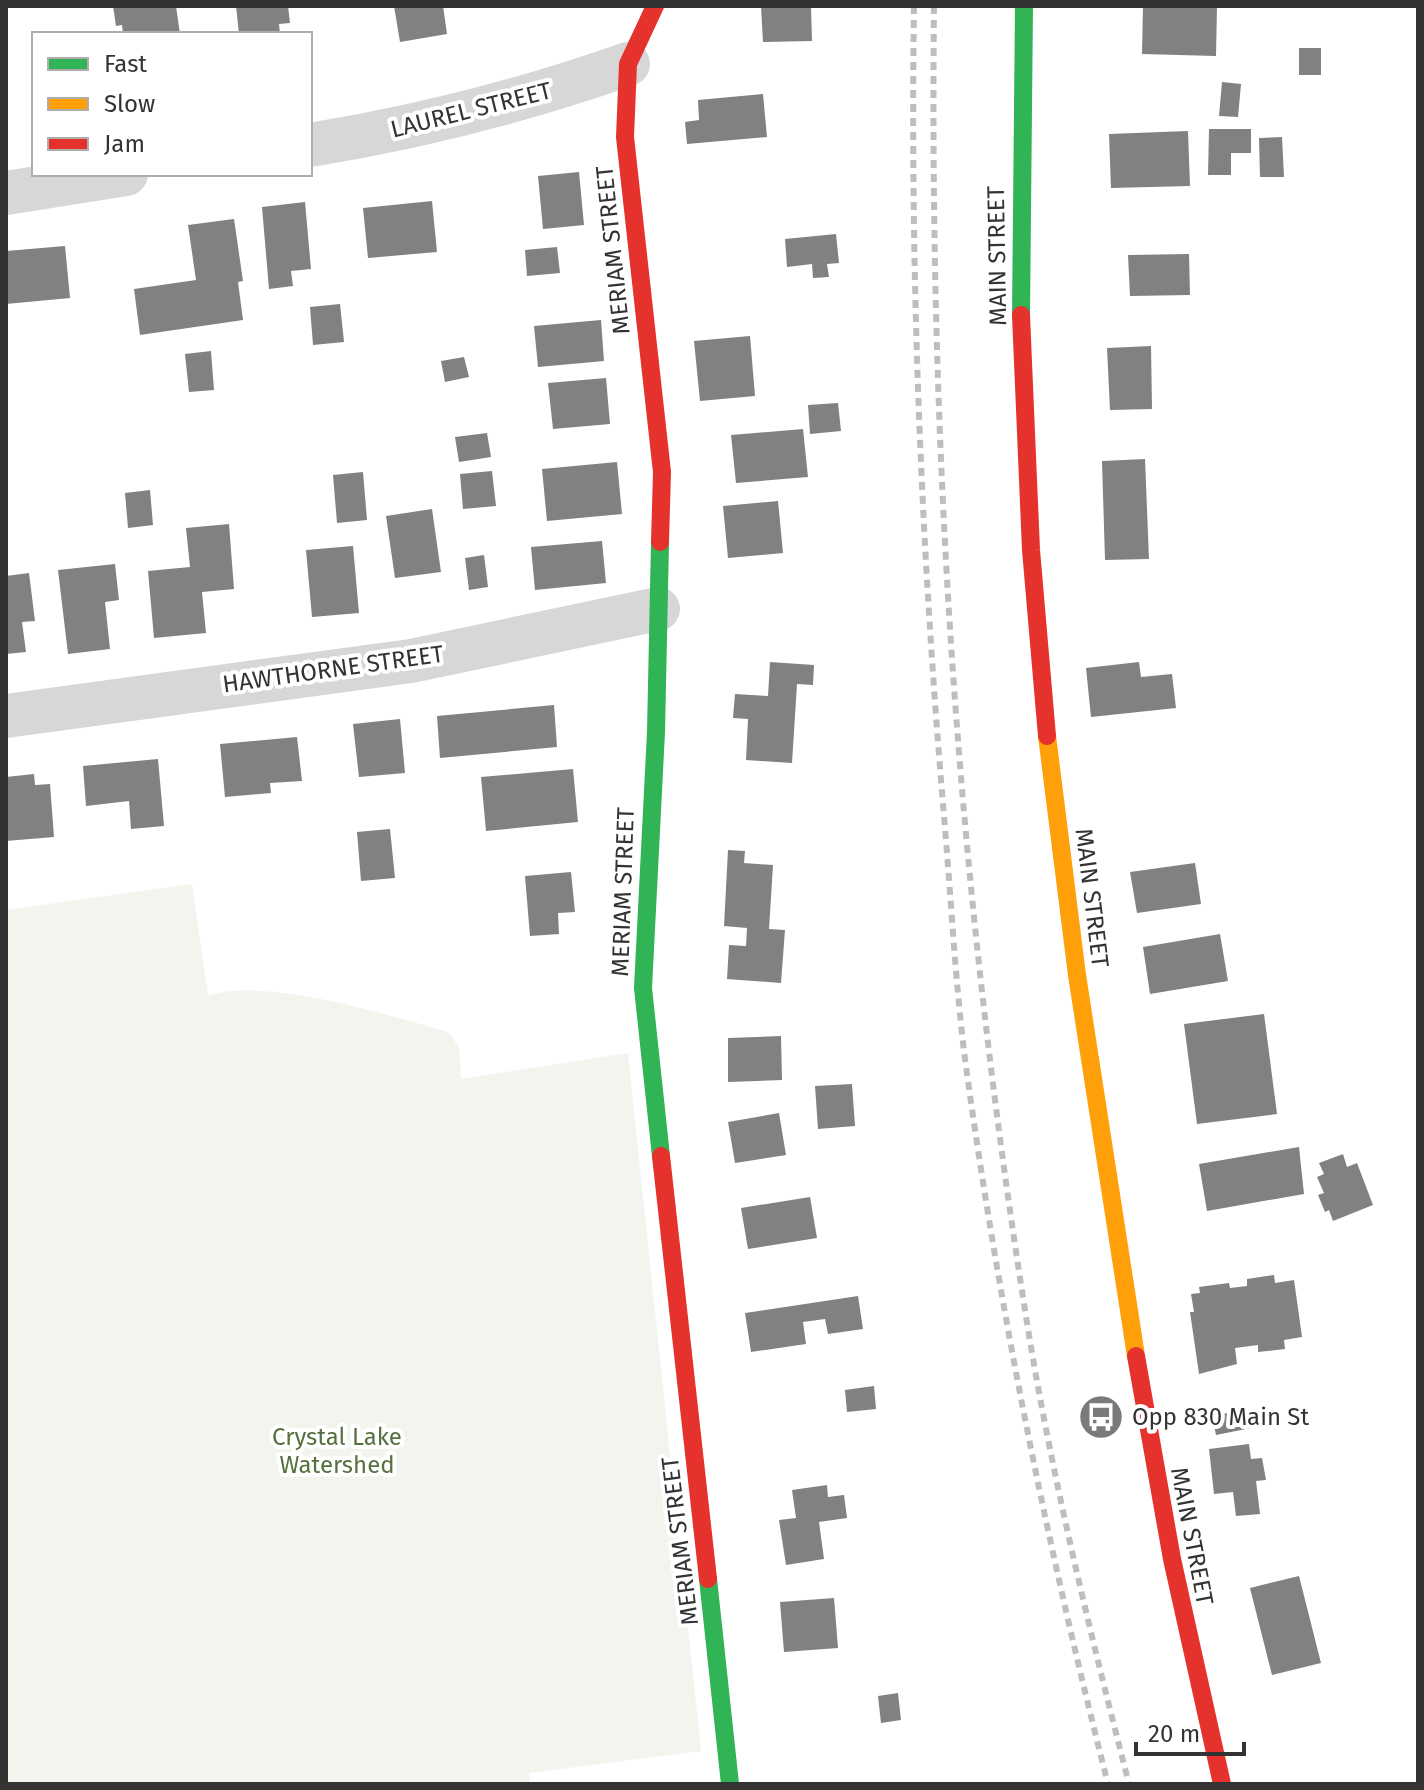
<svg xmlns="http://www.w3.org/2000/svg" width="1424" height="1790" font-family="'Fira Sans',sans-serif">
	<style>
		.green { fill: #f1f5ed }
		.building { fill: #818181 }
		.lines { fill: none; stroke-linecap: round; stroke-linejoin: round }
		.street { stroke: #d7d7d7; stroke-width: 44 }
		.fast { stroke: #30b455; stroke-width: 18 }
		.slow { stroke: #ff9f0a; stroke-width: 18 }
		.jam { stroke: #e5322d; stroke-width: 18 }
		.rail { stroke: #bebebe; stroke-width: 6; stroke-dasharray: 8 6; stroke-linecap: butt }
		.labels { text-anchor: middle; stroke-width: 8; stroke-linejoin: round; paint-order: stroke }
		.street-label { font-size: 24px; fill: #333; stroke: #fff }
		.poi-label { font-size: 24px; fill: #333; stroke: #fff; text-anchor: start }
		.park-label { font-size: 24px; fill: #56703f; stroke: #fff }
	</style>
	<rect width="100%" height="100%" fill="#fff"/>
	<path class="green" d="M192,884L208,995C271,978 385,1014 448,1032L459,1047L461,1079L628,1053L701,1751L529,1773L530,1784H6V910Z"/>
	<g class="building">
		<polygon points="113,6 176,6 180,34 123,34 122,25 116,26"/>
		<polygon points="236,6 288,6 290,23 279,24 280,34 239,34"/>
		<polygon points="394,6 443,6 447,34 400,42"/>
		<polygon points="761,6 811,6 812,41 763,42"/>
		<polygon points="1143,6 1217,6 1216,56 1142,54"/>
		<rect x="1299" y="48" width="22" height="27"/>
		<polygon points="1222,82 1241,84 1238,117 1219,116"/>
		<polygon points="763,94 767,137 687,144 685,122 699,120 698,100"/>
		<polygon points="1209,129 1251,129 1251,153 1231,153 1231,175 1208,175"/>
		<polygon points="1188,131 1190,186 1111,188 1109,134"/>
		<polygon points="1282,137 1284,177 1260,177 1259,138"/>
		<polygon points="579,172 584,225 543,229 538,176"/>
		<polygon points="432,201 437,252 368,258 363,208"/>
		<polygon points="305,202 311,269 291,271 293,286 269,289 262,207"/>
		<polygon points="234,219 243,281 238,282 243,320 140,335 134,289 196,280 188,225"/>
		<polygon points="836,234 839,263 827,264 829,277 813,278 812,264 787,267 785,239"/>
		<polygon points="65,246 70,298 6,304 6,251"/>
		<polygon points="557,247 560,273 527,276 525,250"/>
		<polygon points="1189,254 1190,295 1130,296 1128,255"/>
		<polygon points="340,304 344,342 313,345 310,307"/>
		<polygon points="601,320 604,361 538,367 534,326"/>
		<polygon points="750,336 755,396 700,401 694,341"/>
		<polygon points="1151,346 1152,409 1110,410 1107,348"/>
		<polygon points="211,351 214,390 189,392 185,354"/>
		<polygon points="464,357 469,377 445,382 441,361"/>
		<polygon points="606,378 610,424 553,429 548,383"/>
		<polygon points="838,403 841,431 810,434 808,405"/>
		<polygon points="803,429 808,477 736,483 731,435"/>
		<polygon points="487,433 491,457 459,462 455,437"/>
		<polygon points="1145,459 1149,559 1105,560 1102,461"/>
		<polygon points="617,462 622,514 547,521 542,469"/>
		<polygon points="492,471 496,506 463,509 460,474"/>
		<polygon points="363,472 367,520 337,523 333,475"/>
		<polygon points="150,490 153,525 128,528 125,493"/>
		<polygon points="778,501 783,553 728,558 723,506"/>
		<polygon points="432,509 441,572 395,578 386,516"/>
		<polygon points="229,524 234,589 202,592 206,633 154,638 148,571 190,567 186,528"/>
		<polygon points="602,541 606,583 535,590 531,547"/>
		<polygon points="353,546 359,613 312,617 306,550"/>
		<polygon points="484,555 488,587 469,590 465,558"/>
		<polygon points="115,564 119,600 105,602 110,649 68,654 58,570"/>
		<polygon points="29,573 35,621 22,622 26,652 6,654 6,576"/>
		<polygon points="770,662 814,665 813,685 797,684 792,763 746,760 748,719 733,718 735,694 768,696"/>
		<polygon points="1139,662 1141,677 1172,674 1176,708 1091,717 1086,668"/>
		<polygon points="554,705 557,747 440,758 437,716"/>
		<polygon points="400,719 405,773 359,777 353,724"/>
		<polygon points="297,737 302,781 270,783 271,793 225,797 220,744"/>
		<polygon points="158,759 164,826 131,829 129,801 86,806 83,766"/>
		<polygon points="573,769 578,822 486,831 481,777"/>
		<polygon points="34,774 35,785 50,784 54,837 6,841 6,777"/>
		<polygon points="390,829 395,878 361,881 357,832"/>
		<polygon points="728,850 745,851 744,863 773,865 769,929 785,930 781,983 727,979 729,945 746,946 747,928 724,926"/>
		<polygon points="1195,863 1201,904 1137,913 1130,872"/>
		<polygon points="571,872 575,912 558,913 559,934 530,936 525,876"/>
		<polygon points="1220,934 1228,981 1150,994 1143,947"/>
		<polygon points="1264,1014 1277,1114 1197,1124 1184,1024"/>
		<polygon points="781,1036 782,1080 728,1082 728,1038"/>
		<polygon points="852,1084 855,1126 818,1129 815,1086"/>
		<polygon points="779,1113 786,1155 735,1163 728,1122"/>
		<polygon points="1299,1147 1304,1194 1207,1211 1199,1164"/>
		<polygon points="1343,1154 1347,1167 1357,1163 1373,1205 1333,1221 1329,1210 1325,1212 1318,1195 1324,1193 1317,1177 1324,1174 1319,1163"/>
		<polygon points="810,1197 817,1238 748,1249 741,1208"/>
		<polygon points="1274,1275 1275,1283 1294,1280 1302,1337 1284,1340 1285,1349 1258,1352 1258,1345 1235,1348 1237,1364 1199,1374 1190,1312 1194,1312 1191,1294 1200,1293 1199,1287 1229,1283 1230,1288 1247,1286 1247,1279"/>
		<polygon points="858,1296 863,1329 828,1334 825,1319 803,1322 806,1344 751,1352 745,1313"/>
		<polygon points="874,1386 876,1409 847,1412 845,1390"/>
		<polygon points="1247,1409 1251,1428 1216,1435 1212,1416"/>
		<polygon points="1249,1444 1251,1459 1262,1458 1266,1480 1256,1481 1260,1514 1236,1516 1233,1492 1214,1494 1209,1449"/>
		<polygon points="827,1485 828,1497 844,1495 847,1518 819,1522 824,1559 786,1565 779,1520 796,1518 792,1490"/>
		<polygon points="1299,1576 1321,1663 1272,1675 1250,1588"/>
		<polygon points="834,1598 838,1648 784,1652 780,1602"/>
		<polygon points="898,1693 901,1720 881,1723 878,1696"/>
	</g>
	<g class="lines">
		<g class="street">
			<path d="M310,145C420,127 523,101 628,64"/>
			<polyline points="6,193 126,174"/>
			<polyline points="6,716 411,661 658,609"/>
		</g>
		<g class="fast">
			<polyline points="1021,315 1024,6"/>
			<polyline points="660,542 656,732 643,988 661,1156"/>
			<polyline points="708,1579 730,1784"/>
		</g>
		<polyline class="slow" points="1047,736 1077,975 1136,1356"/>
		<g class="jam">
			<polyline points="655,6 628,64 625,137 662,472 660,542"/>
			<polyline points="1021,315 1031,550 1047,736"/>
			<polyline points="661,1156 708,1579"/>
			<polyline points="1136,1356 1172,1559 1222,1784"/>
		</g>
		<g class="rail">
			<path d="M914,6C910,277 921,546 944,816C951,897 955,979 965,1059C998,1303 1047,1546 1108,1784"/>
			<path d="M934,6C929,451 958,896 1029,1335C1054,1486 1091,1636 1129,1784"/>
		</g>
	</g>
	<defs>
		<g id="bus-disc" transform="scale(2.3)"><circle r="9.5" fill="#7a7a7a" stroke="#fff"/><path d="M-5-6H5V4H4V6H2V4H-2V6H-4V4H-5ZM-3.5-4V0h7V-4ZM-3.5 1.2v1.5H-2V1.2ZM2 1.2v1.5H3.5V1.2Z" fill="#fff"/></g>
	</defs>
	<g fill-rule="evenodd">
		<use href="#bus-disc" x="1101" y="1417"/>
	</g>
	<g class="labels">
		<g class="street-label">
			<text transform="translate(471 110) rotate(-14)" y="8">LAUREL STREET</text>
			<text transform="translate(613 250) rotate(-96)" y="8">MERIAM STREET</text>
			<text transform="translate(997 256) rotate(-91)" y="8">MAIN STREET</text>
			<text transform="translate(333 669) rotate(-8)" y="8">HAWTHORNE STREET</text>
			<text transform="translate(623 892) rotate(-88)" y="8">MERIAM STREET</text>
			<text transform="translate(1092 898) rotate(83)" y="8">MAIN STREET</text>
			<text transform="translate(1192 1536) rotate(79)" y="8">MAIN STREET</text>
			<text transform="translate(680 1541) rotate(-97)" y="8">MERIAM STREET</text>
		</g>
		<g class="poi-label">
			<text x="1132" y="1425">Opp 830 Main St</text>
		</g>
		<g class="park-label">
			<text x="337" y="1445">Crystal Lake<tspan x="337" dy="28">Watershed</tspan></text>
		</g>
	</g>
	<rect width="1424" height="1790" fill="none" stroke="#333333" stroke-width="16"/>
	<rect x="32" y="32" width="280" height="144" fill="#ffffff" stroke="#adadad" stroke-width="2"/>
	<rect x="48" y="58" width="40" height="12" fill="#30b455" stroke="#adadad" stroke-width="2"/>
	<text x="104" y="72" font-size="24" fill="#333333">Fast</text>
	<rect x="48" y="98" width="40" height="12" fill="#ff9f0a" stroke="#adadad" stroke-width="2"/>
	<text x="104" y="112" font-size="24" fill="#333333">Slow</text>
	<rect x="48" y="138" width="40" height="12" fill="#e5322d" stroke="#adadad" stroke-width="2"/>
	<text x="104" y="152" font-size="24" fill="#333333">Jam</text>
	<path d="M1136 1742v12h108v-12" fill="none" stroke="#333333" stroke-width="4"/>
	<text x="1148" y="1742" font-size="24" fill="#333333" stroke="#ffffff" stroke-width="6" paint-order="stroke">20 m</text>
</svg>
